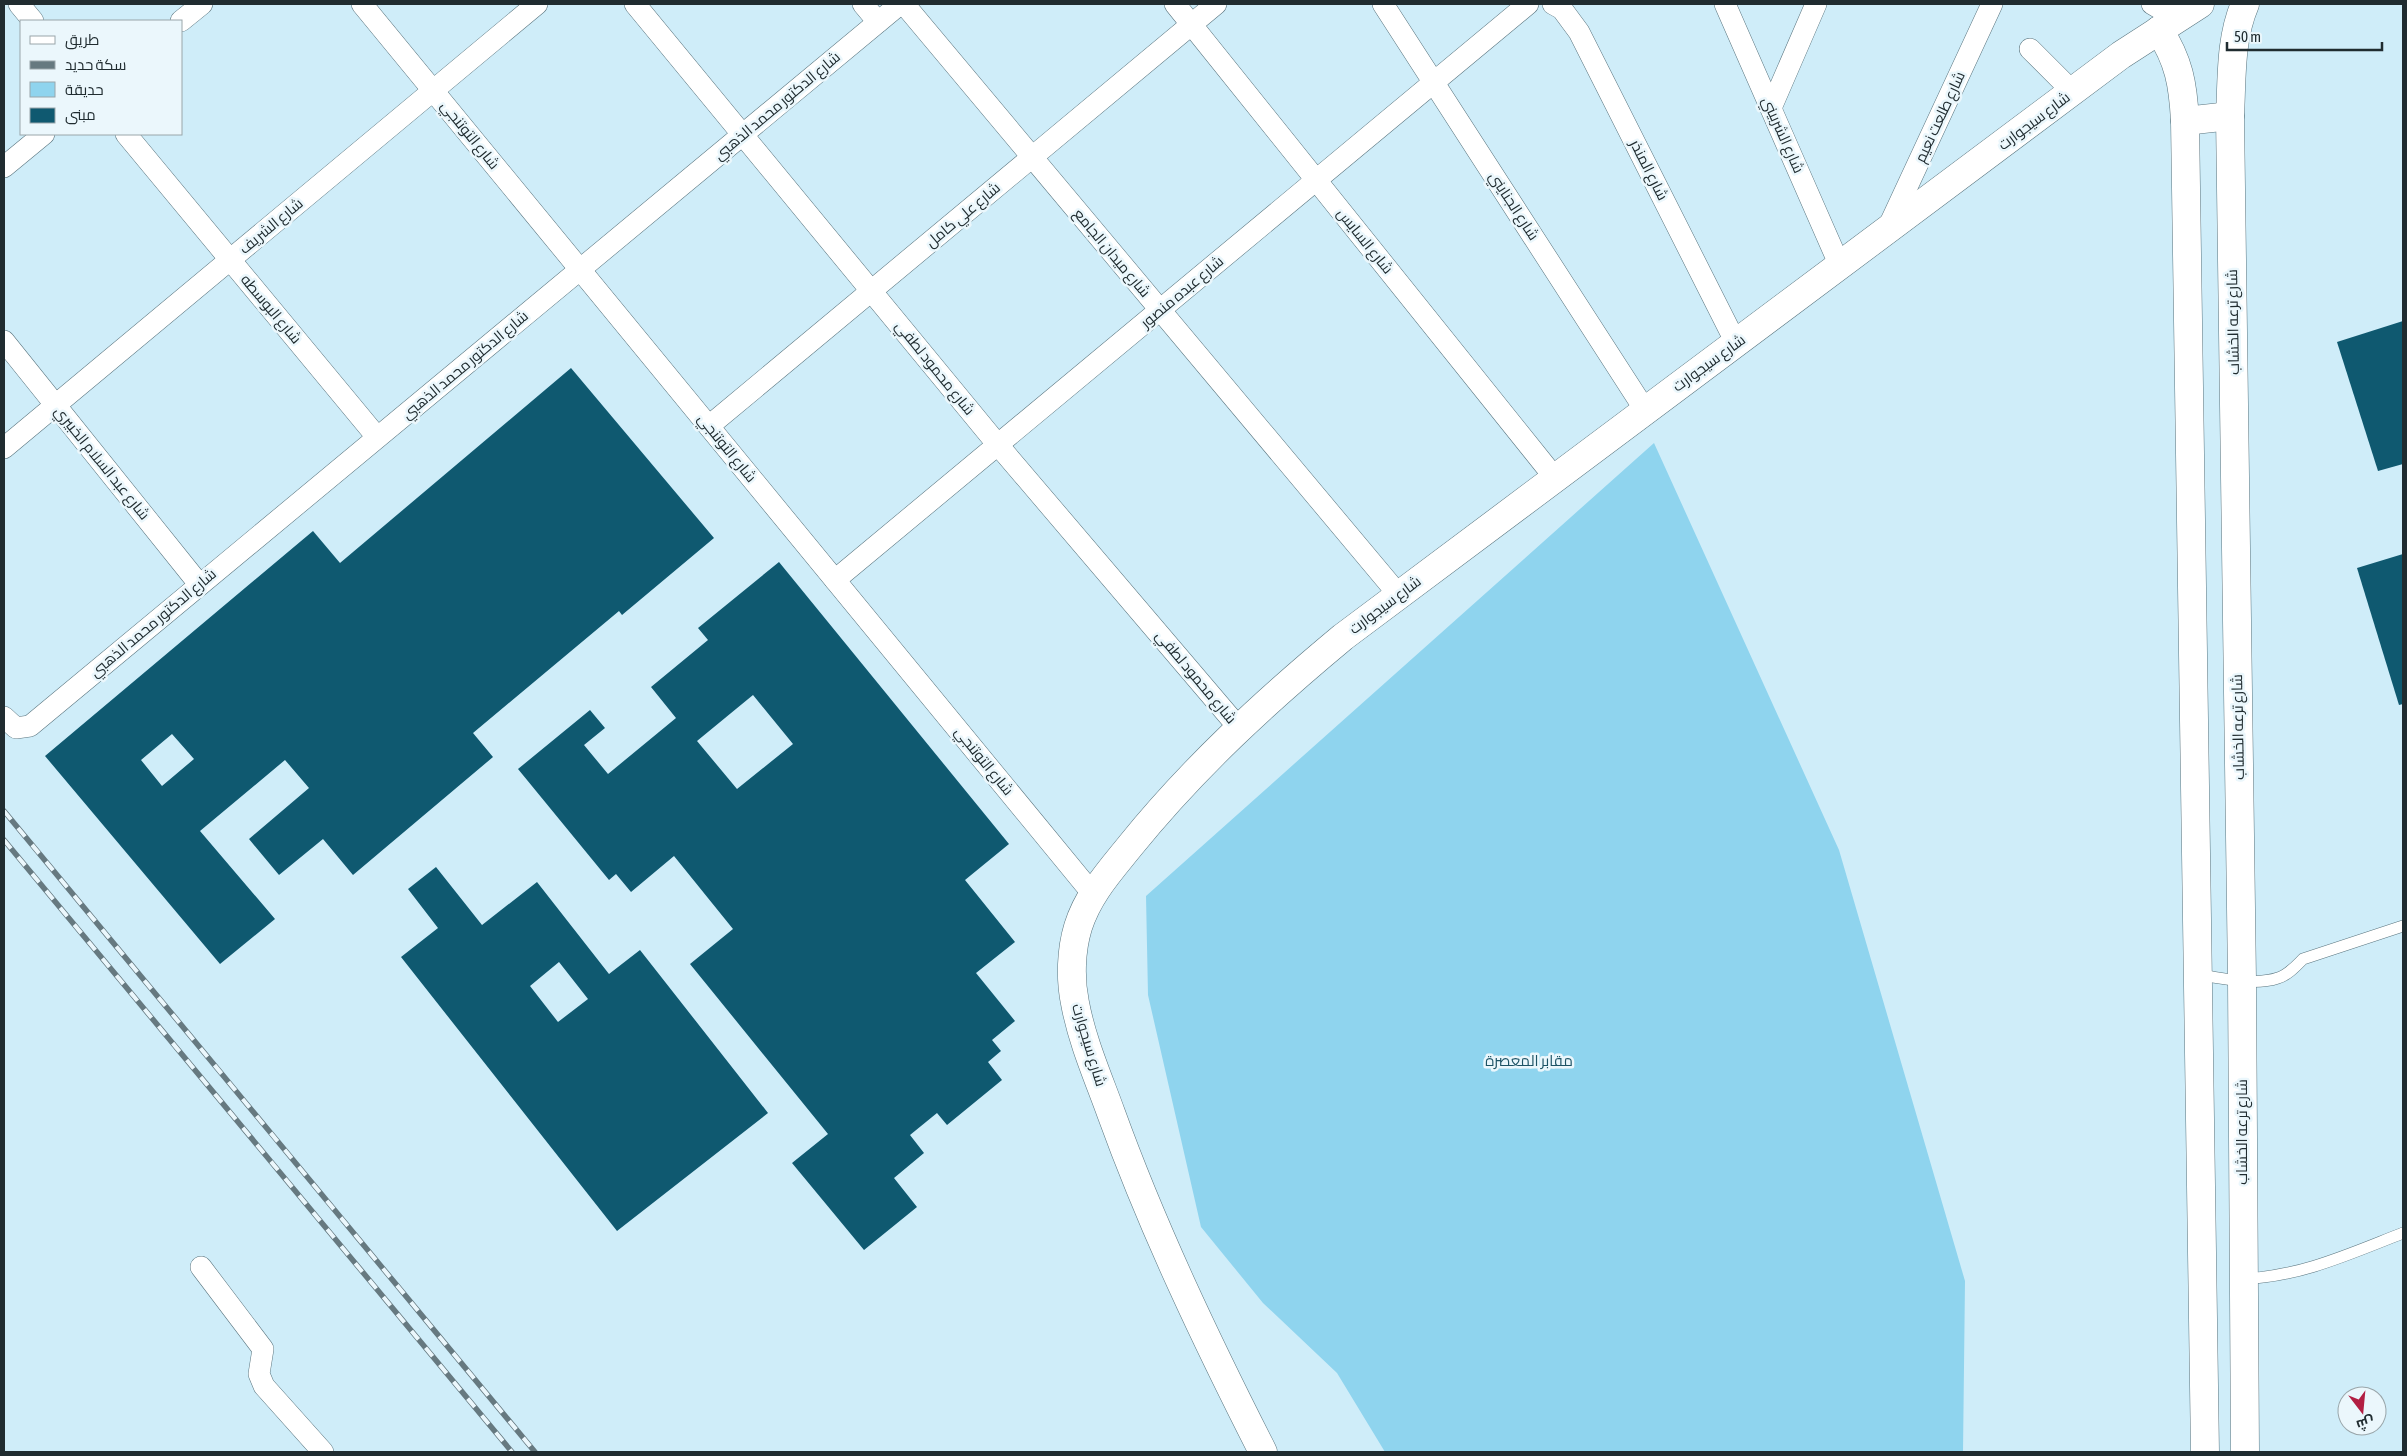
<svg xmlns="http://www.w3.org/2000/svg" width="2407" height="1456" font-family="'Asap Condensed',Cairo,sans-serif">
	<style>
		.green { fill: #8fd4ee }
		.building { fill: #0f5970; fill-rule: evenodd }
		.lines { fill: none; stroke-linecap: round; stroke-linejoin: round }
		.lane-casing { stroke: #5a757f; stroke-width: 12 }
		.street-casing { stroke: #5a757f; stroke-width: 22 }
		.secondary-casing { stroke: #5a757f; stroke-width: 29 }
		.lane { stroke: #fff; stroke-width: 11 }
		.street { stroke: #fff; stroke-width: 21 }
		.secondary { stroke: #fff; stroke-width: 28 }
		.rail-casing { stroke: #667980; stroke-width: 5.5 }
		.rail { stroke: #ebf7fc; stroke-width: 4; stroke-dasharray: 11; stroke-linecap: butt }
		.labels { text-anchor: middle; stroke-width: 5; stroke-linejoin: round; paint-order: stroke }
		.street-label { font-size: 15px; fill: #202c30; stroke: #ebf7fc }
		.park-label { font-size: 15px; fill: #1d5365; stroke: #ebf7fc }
	</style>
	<rect width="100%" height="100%" fill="#cfedf9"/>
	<polygon class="green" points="1654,443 1839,850 1965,1281 1963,1452 1385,1452 1337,1373 1263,1303 1201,1227 1148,995 1146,896"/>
	<g class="building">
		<polygon points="2403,321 2403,464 2378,471 2337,342"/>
		<path d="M571,368L714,538L622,615L619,611L473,733L493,757L353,875L323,839L279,875L249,839L309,788L285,760L200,831L275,919L220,964L45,756L313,531L340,563ZM172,734L194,759L162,786L141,760Z"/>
		<polygon points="2403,554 2403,704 2399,705 2357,568"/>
		<path d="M779,562L1009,844L965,880L1015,942L976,973L1015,1021L992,1040L1001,1051L988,1062L1002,1080L947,1125L937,1113L910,1135L924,1153L894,1178L917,1207L864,1250L792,1163L828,1134L690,964L733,929L674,856L631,892L616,874L609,880L518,769L590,710L605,728L584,745L608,774L676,718L651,687L708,640L698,628ZM753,695L793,744L737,789L697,741Z"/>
		<path d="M436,867L482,925L537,882L609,974L640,950L768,1113L617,1231L401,957L438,928L408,889ZM559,962L588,999L558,1022L530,986Z"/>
	</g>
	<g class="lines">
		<g class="lane-casing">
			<g id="lane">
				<path d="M2199,975C2223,978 2254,986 2278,978C2288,975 2296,966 2303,959L2403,926"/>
				<path d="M2244,1279C2302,1276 2349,1254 2403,1233"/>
			</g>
		</g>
		<g class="street-casing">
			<g id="street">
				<polyline points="19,4 33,21"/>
				<polyline points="362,4 1092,893"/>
				<polyline points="635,4 998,445 1239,728"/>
				<polyline points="863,4 878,22"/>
				<polyline points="904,4 1398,594"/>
				<polyline points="1175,4 1555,478"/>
				<polyline points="1383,4 1645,410"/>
				<polyline points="1553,4 1562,9 1579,32 1736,343"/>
				<polyline points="1725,4 1840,266"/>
				<polyline points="2152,4 2176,18"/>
				<polyline points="181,21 202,4"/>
				<polyline points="2030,49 2073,92"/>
				<polyline points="1771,108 1816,4"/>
				<polyline points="126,134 377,437"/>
				<polyline points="4,167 44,134"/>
				<polyline points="1887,230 1992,4"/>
				<polyline points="4,341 199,584"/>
				<polyline points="709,426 1216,4"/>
				<polyline points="4,448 537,4"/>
				<polyline points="835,580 1528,4"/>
				<polyline points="4,717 16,728 30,726 900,4"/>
				<polyline points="201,1267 263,1349 259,1374 264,1386 323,1452"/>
			</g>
		</g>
		<g class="secondary-casing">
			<g id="secondary">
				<path d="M2159,30C2179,61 2183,84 2185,121L2205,1452"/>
				<polyline points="2185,121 2230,116"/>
				<path d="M1263,1452C1207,1342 1153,1229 1111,1113C1098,1077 1082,1041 1075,1003C1070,979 1071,950 1078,927C1088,895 1109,872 1130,846C1193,768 1266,701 1343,637L2121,55L2200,4"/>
				<path d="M2245,1452L2242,980L2230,116C2232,78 2230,39 2245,4"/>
			</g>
		</g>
		<use href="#lane" class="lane"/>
		<use href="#street" class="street"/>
		<use href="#secondary" class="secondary"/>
		<g class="rail-casing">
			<g id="rail">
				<polyline points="4,811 535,1452"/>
				<polyline points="4,840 512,1452"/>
			</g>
		</g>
		<use href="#rail" class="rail"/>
	</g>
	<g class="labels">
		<g class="street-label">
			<text transform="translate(777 106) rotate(-40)" y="5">شارع الدكتور محمد الذهبي</text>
			<text transform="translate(1940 117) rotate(-65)" y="5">شارع طلعت نعيم</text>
			<text transform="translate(2034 121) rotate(-37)" y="5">شارع سيجوارت</text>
			<text transform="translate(470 135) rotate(51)" y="5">شارع التوتنجي</text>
			<text transform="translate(1783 135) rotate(66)" y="5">شارع الشربيني</text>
			<text transform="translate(1649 170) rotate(63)" y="5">شارع المنذر</text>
			<text transform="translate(1514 206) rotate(57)" y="5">شارع الجنايني</text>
			<text transform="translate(963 215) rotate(-40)" y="5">شارع علي كامل</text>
			<text transform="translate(271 226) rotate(-40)" y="5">شارع الشريف</text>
			<text transform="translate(1365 241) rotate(51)" y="5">شارع السايس</text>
			<text transform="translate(1112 253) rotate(50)" y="5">شارع ميدان الجامع</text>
			<text transform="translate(1182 292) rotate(-40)" y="5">شارع عبده منصور</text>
			<text transform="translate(271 309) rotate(50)" y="5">شارع البوسطه</text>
			<text transform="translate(2233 322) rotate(-91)" y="5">شارع ترعه الخشاب</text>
			<text transform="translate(1709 363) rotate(-36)" y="5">شارع سيجوارت</text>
			<text transform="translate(465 365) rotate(-40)" y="5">شارع الدكتور محمد الذهبي</text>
			<text transform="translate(935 368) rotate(51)" y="5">شارع محمود لطفي</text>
			<text transform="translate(727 448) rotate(51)" y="5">شارع التوتنجي</text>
			<text transform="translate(102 463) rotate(51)" y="5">شارع عبد السلام الخبيري</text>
			<text transform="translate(1385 605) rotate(-37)" y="5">شارع سيجوارت</text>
			<text transform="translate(153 623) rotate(-40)" y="5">شارع الدكتور محمد الذهبي</text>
			<text transform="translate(1196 677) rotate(50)" y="5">شارع محمود لطفي</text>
			<text transform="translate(2238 727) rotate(-91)" y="5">شارع ترعه الخشاب</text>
			<text transform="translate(984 761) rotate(51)" y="5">شارع التوتنجي</text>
			<text transform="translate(1089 1045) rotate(73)" y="5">شارع سيجوارت</text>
			<text transform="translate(2242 1132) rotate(-90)" y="5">شارع ترعه الخشاب</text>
		</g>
		<g class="park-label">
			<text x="1529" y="1066">مقابر المعصرة</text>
		</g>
	</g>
	<rect width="2407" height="1456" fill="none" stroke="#202c30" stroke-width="10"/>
	<rect x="20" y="20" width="162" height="115" fill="#ebf7fc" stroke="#9aa6aa"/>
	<rect x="30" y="36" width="25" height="8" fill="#ffffff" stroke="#9aa6aa"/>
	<text x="65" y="45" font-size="15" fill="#202c30">طريق</text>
	<rect x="30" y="61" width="25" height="8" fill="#667980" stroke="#9aa6aa"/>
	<text x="65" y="70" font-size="15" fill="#202c30">سكة حديد</text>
	<rect x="30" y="82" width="25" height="15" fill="#8fd4ee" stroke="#9aa6aa"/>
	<text x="65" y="95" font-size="15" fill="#202c30">حديقة</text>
	<rect x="30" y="108" width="25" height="15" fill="#0f5970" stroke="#9aa6aa"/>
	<text x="65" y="120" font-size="15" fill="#202c30">مبنى</text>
	<g transform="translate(2362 1411) rotate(164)"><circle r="24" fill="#ebf7fc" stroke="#9aa6aa"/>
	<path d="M0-4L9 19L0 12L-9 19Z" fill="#b21f43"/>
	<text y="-8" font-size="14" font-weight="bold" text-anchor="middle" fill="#202c30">ش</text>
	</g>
	<path d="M2227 42v8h155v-8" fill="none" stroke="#202c30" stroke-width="2.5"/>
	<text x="2234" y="42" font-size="15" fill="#202c30" stroke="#ebf7fc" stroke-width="4" paint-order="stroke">50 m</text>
</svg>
